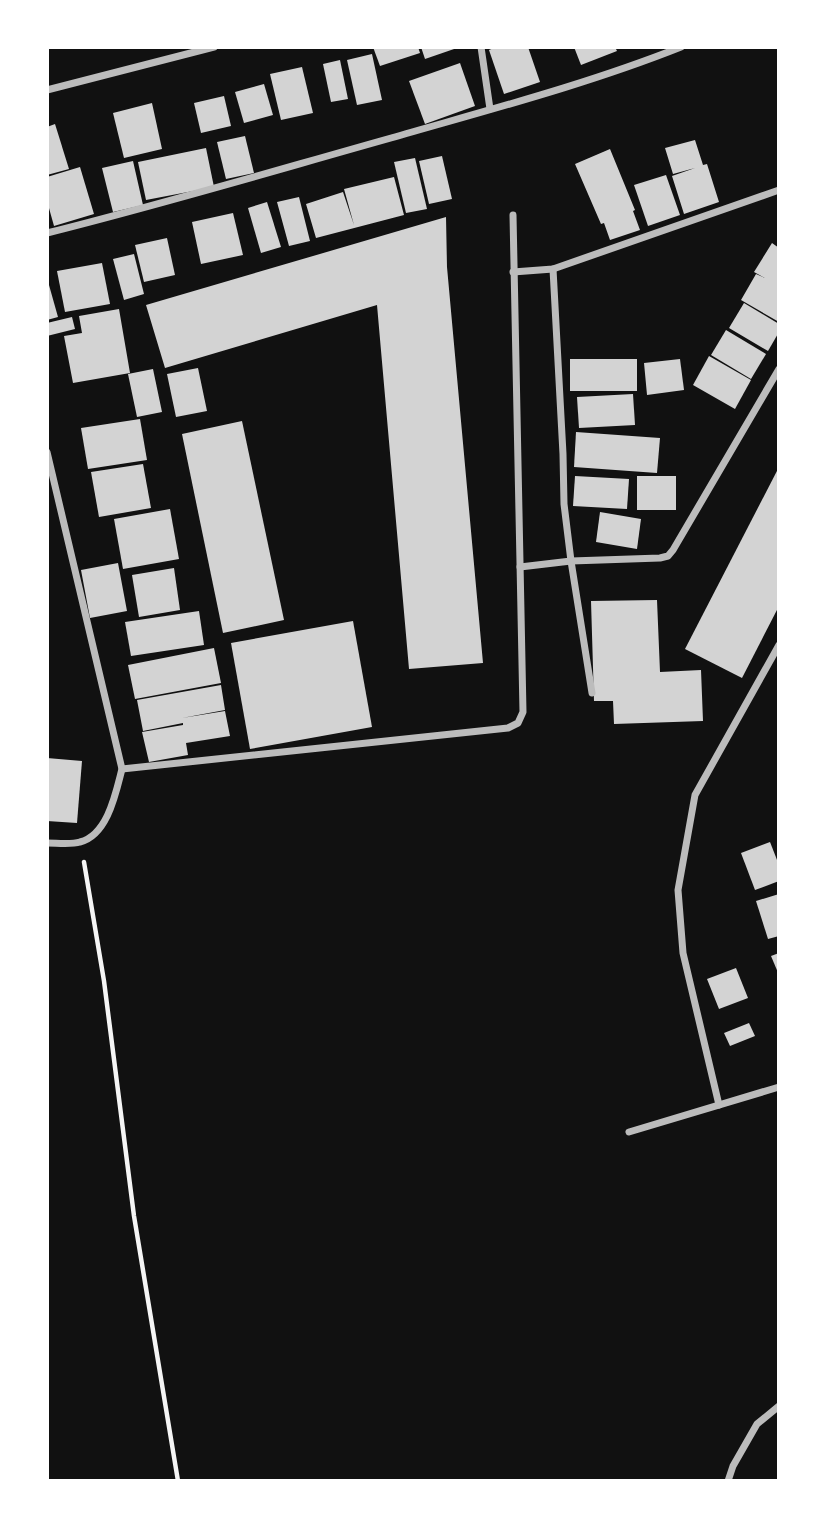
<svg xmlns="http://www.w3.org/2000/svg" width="826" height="1528" font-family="'Exo 2',sans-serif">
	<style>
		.building { fill: #d3d3d3 }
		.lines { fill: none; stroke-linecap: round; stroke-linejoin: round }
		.path { stroke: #f5f5f5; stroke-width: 4.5 }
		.minor { stroke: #bcbcbc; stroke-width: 7 }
	</style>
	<rect width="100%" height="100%" fill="#111"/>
	<g class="building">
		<polygon points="373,47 418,47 420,53 380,66"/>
		<polygon points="421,47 457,47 457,48 425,59"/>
		<polygon points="496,47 528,47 540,82 504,94 489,50"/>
		<polygon points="574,47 615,47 617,51 581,65"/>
		<polygon points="372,54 382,100 357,105 347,60"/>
		<polygon points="340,60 348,99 331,102 323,64"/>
		<polygon points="460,63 475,106 425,124 409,81"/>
		<polygon points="302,67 313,113 281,120 270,74"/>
		<polygon points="264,84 273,115 244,123 235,92"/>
		<polygon points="224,96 231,126 201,133 194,103"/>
		<polygon points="152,103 162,149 124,158 113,113"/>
		<polygon points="55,124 69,169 47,175 47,127"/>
		<polygon points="245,136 254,173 226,179 217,142"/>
		<polygon points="695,140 703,165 707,164 719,202 684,214 672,176 695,168 673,174 665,148"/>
		<polygon points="206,148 214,187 146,200 138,162"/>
		<polygon points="610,149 635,210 633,211 640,230 610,240 604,223 601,224 575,164"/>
		<polygon points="442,156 452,199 429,204 419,161"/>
		<polygon points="415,158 427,209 406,213 394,162"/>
		<polygon points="133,161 143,205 113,212 102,168"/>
		<polygon points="80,167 94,214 54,226 47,201 47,177"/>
		<polygon points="666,175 680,215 648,226 634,185"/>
		<polygon points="394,177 404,215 316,238 306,204 343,192 354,225 344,189"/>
		<polygon points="299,197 310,241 289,246 277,202"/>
		<polygon points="267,202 281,247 261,253 248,208"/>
		<polygon points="233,213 243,255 201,264 192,222"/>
		<polygon points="446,217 447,267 483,663 409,669 377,305 165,368 146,305"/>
		<polygon points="167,238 175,275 144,282 135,245"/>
		<polygon points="772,243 779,248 779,322 741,300 756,274 765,278 754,272"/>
		<polygon points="134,254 144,294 124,300 113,259"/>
		<polygon points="102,263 110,304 65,312 57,271"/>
		<polygon points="47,278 58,317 47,320"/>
		<polygon points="744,303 779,324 779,332 768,351 729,328"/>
		<polygon points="119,309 130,373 73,383 64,336 82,333 79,316"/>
		<polygon points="72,317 75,329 47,336 47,323"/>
		<polygon points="726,330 766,354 751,379 711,355"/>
		<polygon points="709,356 751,380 735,409 693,385"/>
		<rect x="570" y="359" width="67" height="32"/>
		<polygon points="680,359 684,390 647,395 644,363"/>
		<polygon points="198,368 207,411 176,417 167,374"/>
		<polygon points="153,369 162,412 137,417 128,374"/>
		<polygon points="633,394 635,425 579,428 577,397"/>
		<polygon points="140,419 147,460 88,469 81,428"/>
		<polygon points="242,421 284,620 223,633 182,434"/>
		<polygon points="576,432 660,438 657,473 574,467"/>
		<polygon points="143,464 151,508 99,517 91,472"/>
		<polygon points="779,467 779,606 742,678 685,649"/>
		<polygon points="575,476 629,479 627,509 573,506"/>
		<rect x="637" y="476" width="39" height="34"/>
		<polygon points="170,509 179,559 123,569 114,519"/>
		<polygon points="600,512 641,519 637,549 596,542"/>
		<polygon points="118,563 127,611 90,618 81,570"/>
		<polygon points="174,568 180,610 139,617 132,575"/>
		<polygon points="657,600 660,672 701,670 703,721 614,724 613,701 594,701 591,601"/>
		<polygon points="199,611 204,645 131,656 125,622"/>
		<polygon points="353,621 372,727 250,749 231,643"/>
		<polygon points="214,648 221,683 135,699 128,665"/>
		<polygon points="221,685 225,710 182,718 225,711 230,736 186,743 188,755 149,762 142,732 183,725 183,723 143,731 137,700"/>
		<polygon points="47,758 82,761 77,823 47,821"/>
		<polygon points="770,842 779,865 779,881 755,890 741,853"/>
		<polygon points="779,894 779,936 768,939 756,901"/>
		<polygon points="779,953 779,975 771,956"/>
		<polygon points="736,968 748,998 719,1009 707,979"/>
		<polygon points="749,1023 755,1036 730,1046 724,1033"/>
	</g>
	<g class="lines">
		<polyline class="path" points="84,862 104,981 134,1216 178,1481"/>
		<g class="minor">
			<polyline points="481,47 490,109"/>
			<polyline points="47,90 214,47"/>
			<path d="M47,233C163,204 277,170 391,138C488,110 588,84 681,47"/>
			<polyline points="553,269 563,454 564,504 571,561 592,693"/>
			<polyline points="513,272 553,269 779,190"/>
			<path d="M47,452L122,769C116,792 108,835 80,842C71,845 57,843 47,843"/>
			<polyline points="520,567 571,561 660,558 668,556 673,550 779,369"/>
			<polyline points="122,769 508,728 518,723 523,712 513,215"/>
			<polyline points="719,1105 683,953 678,890 695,795 779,645"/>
			<polyline points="629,1132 779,1087"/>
			<polyline points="728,1481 733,1466 757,1424 779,1406"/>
		</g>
	</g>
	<rect width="826" height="1528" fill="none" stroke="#ffffff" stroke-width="98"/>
</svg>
